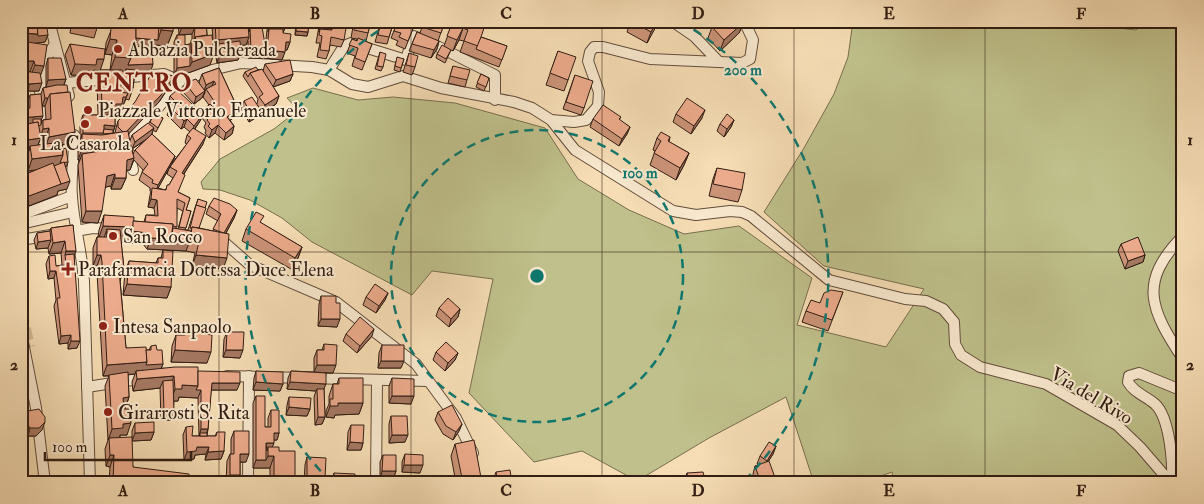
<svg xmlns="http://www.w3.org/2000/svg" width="1204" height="504" font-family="'IM FELL Double Pica',serif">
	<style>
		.green { fill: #bfc08b; stroke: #786e4e }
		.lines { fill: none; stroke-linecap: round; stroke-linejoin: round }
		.major-tunnel { stroke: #cfb794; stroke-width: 12; stroke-dasharray: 12 6; stroke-linecap: butt }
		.minor-casing { stroke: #624d3b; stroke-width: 12 }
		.minor { stroke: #f9e9cf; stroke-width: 10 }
		.wall { fill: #cb9378; stroke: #311d12; fill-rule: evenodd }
		.shaded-wall { fill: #a57862; stroke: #311d12 }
		.building { fill: #ecab8c; stroke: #311d12 }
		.grid { fill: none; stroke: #311d12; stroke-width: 1; stroke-opacity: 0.55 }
		.ring { fill: none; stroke: #0f766e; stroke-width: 2.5; stroke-dasharray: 9 6 }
		.poi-dot { fill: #8f2418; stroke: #f9e9cf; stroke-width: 2 }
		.labels { text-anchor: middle; stroke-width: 4; stroke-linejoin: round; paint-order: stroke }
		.poi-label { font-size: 19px; fill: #311d12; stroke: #f9e9cf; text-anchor: start }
		.street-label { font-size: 19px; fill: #311d12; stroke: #f9e9cf }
		.district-label { font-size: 24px; font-weight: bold; letter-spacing: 1px; fill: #7a1f14; stroke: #f9e9cf }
		.centre { fill: #0f766e; stroke: #f9e9cf; stroke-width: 2.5 }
		.ring-label { font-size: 15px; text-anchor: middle; font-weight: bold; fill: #0f766e; stroke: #f9e9cf; stroke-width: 4; stroke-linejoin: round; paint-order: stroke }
		.neatline { fill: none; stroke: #311d12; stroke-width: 2 }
		.grid-label { font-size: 16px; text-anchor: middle; font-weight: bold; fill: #311d12 }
	</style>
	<rect width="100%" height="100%" fill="#f6ddb5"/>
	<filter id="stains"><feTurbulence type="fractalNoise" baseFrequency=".004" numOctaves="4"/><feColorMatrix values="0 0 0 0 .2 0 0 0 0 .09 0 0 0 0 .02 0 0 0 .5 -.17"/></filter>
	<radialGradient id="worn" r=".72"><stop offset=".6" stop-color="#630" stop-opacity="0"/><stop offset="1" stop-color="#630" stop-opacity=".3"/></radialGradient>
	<polygon class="green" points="853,21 1058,21 1136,30 1146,21 1183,21 1183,483 894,483 892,472 861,483 814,483 786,397 709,438 637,481 582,451 534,462 469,393 493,279 432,271 412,295 312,242 282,218 250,200 220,190 203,189 201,182 220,159 274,129 298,110 287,98 313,88 358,100 393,97 455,103 545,128 578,179 629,210 684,234 739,226 812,278 797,325 886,347 924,289 824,266 764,212 804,148 834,94 848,57"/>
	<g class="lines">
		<polyline class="major-tunnel" points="21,311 29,347"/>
		<g class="minor-casing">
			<g id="minor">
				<polyline points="49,21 69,96"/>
				<polyline points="719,62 742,63 750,59 753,40 744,21"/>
				<polyline points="329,70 344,46 351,43 406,60 413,36 427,41 495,75 495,100"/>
				<polyline points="66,83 164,74 180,81"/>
				<polyline points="40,90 44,62 54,45"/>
				<polyline points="43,118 40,90 57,90"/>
				<polyline points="551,120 574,122 586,120 598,106 599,92 588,61 590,52 594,47 603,47 650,59 719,62 694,36 672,21"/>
				<path d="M74,135C75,156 70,176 72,197C74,226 82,252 84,281L90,483"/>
				<polyline points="74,142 91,143"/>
				<polyline points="118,142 127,140 143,126 180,81 212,70 241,63 312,67 329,70 352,84 368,87 403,76 441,88 514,102 532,108 551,120 575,150 673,211 696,215 730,211 742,212 751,216 829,280 905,299 926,301 943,309 954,322 955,344 961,355 980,367 1046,384 1117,425 1140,447 1171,483"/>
				<polyline points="129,153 133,170"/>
				<polyline points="21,215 72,196"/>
				<polyline points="21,224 73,212"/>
				<path d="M1183,236C1137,283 1151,310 1183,359"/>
				<polyline points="21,240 93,228 113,229"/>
				<polyline points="216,242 225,243 250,265 336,302 416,364 456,418 473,453"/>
				<polyline points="21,332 36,408 45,483"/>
				<polyline points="227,376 428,381"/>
				<polyline points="87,387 145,378"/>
				<polyline points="248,483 249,376"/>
				<polyline points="376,483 377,380"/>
				<path d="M1172,483C1173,463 1170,418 1155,404C1146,396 1134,393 1128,382L1129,376L1139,373L1183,391"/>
			</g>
		</g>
		<use href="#minor" class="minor"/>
	</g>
	<g class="wall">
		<polygon points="21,21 48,35 45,42 36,43 40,75 39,91 29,91 25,104 21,104"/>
		<polygon points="57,21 99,21 94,38 70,33 71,26 57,24"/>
		<path d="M112,21H132V28H134L136,22L159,27L161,21L173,31L167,46L156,45V47L136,46L132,55L151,71L135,72L133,88L129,100L126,99L118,116L115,115V126L113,133H115L116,128L118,121L174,76V42L177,35H179L178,21H206L207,35L213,40L212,26L207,27V21H228L229,27L247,25V21H265H261L260,24L265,48L267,30L269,26H270V21H287L283,33L290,42L287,50H285L282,60L264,58L265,52L263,58H248V41L246,45H240L238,60L217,63L215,52L217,47L214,48L210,65L188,73L174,76L171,84L159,102L129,133L128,147L131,146L129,143L132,135L149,123L154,114L163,118L156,132L153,130L152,134L175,156L172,163L187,144L185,143L187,135L190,132L184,127L181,129L167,115L170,107L168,104L170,96L201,112L209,105L203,97L205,92L202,98L194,104L182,91L185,83L200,85L199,82L202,74L219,68L238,109L235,117L230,120L234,126L232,134L224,140L215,133L209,138L205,133L206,131L204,127L206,123L202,118L200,121L195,129L203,144L184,174L178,192L190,198L186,210L191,211L185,230H188L198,199L199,228L213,231L218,221L206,214L209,206L237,210L234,218L226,233L223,269L192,266L195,253L186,251L147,249L143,244L121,242L124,269L120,280L126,348L149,350L151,346L157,350L163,364L161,368L198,371L237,390H211L208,429L207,436H215L217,432L224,451L221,459L205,460L206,454L195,455L194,459L184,460L183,435L186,427L192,436H199L198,398L179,397L178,401H174L172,420H161L160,388L133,391L132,382L135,374H128L129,397L125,409H124L127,435H120V437L133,467L190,483H109L110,467L106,466L105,449L108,440L105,386L109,376H103L97,273V266H93V248L97,237H98L99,230L104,215L133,221L144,222L146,215H155L154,208L148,207L150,195L151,191H150V188L139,180L143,170L134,160L130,170H126V178L121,189H111V186L105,187L98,223L82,222L78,165L80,160H78V146L80,140V123L83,115H98L97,82L101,70H110L112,55L105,54L106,43L112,28ZM192,34V40L190,44L185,45L182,35ZM144,141L135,150L133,154L132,149ZM169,168L167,174L173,178L169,185L165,190L158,188ZM177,208L183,211L178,229H176Z"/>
		<polygon points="296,21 309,21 308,32 307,36 295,35"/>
		<polygon points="320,21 333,21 332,26 344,40 341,47 330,45 329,51 326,59 317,57 320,43 316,43"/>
		<polygon points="341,21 352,21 351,25 341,22"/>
		<polygon points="354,21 371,21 366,41 362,40 372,44 362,70 352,66 355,56 347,53 352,39 357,41 357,39 351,38"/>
		<polygon points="381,21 394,21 387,44 375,42"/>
		<polygon points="398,21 416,21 405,49 396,45 398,41 391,38"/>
		<polygon points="424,21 445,21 438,41 439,41 437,49 431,58 409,51 417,32 420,33"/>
		<polygon points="453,21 481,37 507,46 499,67 460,52 464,41 459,40 453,51 451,50 445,63 436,58 437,54 444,46"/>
		<polygon points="602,21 611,21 609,24"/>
		<polygon points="631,21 658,21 647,43 627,32"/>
		<polygon points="744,22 739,33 720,51 708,38 712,27"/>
		<polygon points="70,44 100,71 94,70 92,76 71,75 65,55"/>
		<polygon points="558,51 568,80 564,91 546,85"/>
		<polygon points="380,52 383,67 381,71 375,69"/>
		<polygon points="409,53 415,67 412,75 403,72"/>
		<path d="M48,58L66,79L64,85L75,132L71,143L62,145L67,166H65L67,189L58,191L57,195L21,209V176L37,169L28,171L26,157L29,151L21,152V110L27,109V103L30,95L41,94L43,88L46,87V65ZM42,106H45L46,119L43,120L41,124ZM40,140H45V144L38,145Z"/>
		<polygon points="404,59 400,72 394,70 396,61"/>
		<polygon points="265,64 293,74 290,81 273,87 279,96 276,104 262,113 260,109 257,117 249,122 241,109 244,101 257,104 258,99 243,76 245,72 258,70 263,71"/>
		<polygon points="453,66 467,80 465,87 448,83"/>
		<polygon points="481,74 489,78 484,91 476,87"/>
		<polygon points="575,75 584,108 581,115 563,109"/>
		<polygon points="676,114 702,118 691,134 673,122"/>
		<polygon points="621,117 619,120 630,127 627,134 619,146 590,127 593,119"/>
		<polygon points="734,120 731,127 724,137 717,131 720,124"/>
		<polygon points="670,137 669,142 689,153 684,165 676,180 650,165 655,151 653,150 657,138"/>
		<polygon points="717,168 742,190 738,202 709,196 713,179"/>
		<polygon points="261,223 302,247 298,258 291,269 242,241 246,229"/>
		<polygon points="73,225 77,348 68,349 68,343 59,344 54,306 56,300 54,278 48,279 46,264 49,256 56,266 62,265 61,253 49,254 48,248 36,249 34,240 37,233 50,231 51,228"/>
		<polygon points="1121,244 1145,255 1143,262 1125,269 1118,251"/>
		<polygon points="163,250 171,287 167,298 123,295 125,272 129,261 156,263 158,258 161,258"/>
		<polygon points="843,292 828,331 802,322 806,311 820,303"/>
		<polygon points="388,293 385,300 376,313 363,305 366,297"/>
		<polygon points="321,296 336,303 337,327 318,326 319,304"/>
		<polygon points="439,308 460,309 458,317 449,327 436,316"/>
		<polygon points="185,329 207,363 171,362 172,346 176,335 183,335"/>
		<polygon points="227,332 240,358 223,357 224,339"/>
		<polygon points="346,334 372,336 357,353 343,341"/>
		<polygon points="324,344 333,373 326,373 324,389 325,417 322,424 315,425 314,397 316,391 287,389 288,378 291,371 314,372 314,358 317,350 322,350"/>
		<polygon points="382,345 401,368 378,368 379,353"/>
		<polygon points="436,352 458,353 455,360 445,371 433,360"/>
		<polygon points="256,371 283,384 280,391 253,390 254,378"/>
		<polygon points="339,378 363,403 359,414 335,415 334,418 326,417 326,411 329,404 329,396 333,384 337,384"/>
		<polygon points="392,378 411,404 389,403 389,386"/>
		<polygon points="256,396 265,427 268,427 268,418 271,410 279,433 277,440 274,440 272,447 279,451 295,483 270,483 270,468 253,468 253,403"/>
		<polygon points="289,397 310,409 307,416 286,415 287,405"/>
		<polygon points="28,411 42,430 36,436 28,436 22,428"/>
		<polygon points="438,412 462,424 459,431 453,440 443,434 435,420"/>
		<polygon points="391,416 405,442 389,443 389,424"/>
		<polygon points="135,423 154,432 151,440 132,441 132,431"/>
		<polygon points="351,425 363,443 361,450 347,450 348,432"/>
		<polygon points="234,431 246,462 240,462 240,475 239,478 244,483 226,483 227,461 230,454 231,454 231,439"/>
		<polygon points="455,444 482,483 456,483 451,456"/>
		<polygon points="776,446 773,454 768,462 777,483 756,483 753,474 755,466 759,465 757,464 760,456"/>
		<polygon points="405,454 420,473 402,472 402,462"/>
		<polygon points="383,455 396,471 393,479 380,479 380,462"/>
		<polygon points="307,457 323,483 304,483 305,465"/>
		<polygon points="496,472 512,483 494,483 493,480"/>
		<polygon points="334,473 354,483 332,483"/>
		<polygon points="687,473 706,483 684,483 684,481"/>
	</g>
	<g class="shaded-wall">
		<polygon points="205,21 195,27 192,34 179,35 183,24"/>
		<polygon points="209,21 214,21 212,26 207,27"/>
		<polygon points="250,21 265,21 261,21 259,28 249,24"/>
		<polygon points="657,21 658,21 657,25 647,43 651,32"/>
		<polygon points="272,22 286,23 284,31 269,30"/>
		<polygon points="744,22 739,33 720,51 724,40"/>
		<polygon points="463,28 459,40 453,51 457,40"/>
		<polygon points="161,30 173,31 167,46 156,45 156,47 132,46 135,38 158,40"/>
		<polygon points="296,31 308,32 307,36 295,35"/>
		<polygon points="21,33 48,35 45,42 21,45"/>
		<polygon points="249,37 246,45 218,47 218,44 217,47 213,48 216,40"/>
		<polygon points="110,39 117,40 112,55 105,54"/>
		<polygon points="439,41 437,49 431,58 434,50"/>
		<polygon points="286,42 290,42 287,50 283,50"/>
		<polygon points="136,46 128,65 153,64 151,71 126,73 126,69 125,73 110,71 115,57"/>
		<polygon points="266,50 263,58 248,58 251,51"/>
		<polygon points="267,50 285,52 282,60 264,58"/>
		<polygon points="241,52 238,60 217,63 219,55"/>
		<polygon points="214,54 210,65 188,73 174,76 177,68 190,66 192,62"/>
		<polygon points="97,59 104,59 100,71 94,70 92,76 71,75 75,64"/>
		<polygon points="21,61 34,61 30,72 21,72"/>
		<polygon points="35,65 44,66 40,77 30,77"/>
		<polygon points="293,74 290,81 273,87 276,80"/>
		<polygon points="174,76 171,84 159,102 122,141 125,133"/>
		<polygon points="66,79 63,87 46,87 48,80"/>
		<polygon points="214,81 211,89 206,89 202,98 194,104 196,97 204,91 206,85"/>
		<polygon points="42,83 39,91 27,91 29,84"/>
		<polygon points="128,93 122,108 121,108 118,116 115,115 98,123 102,112 116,104"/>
		<polygon points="28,96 25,104 21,104 21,97"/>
		<polygon points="279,96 276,104 262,113 265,105"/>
		<polygon points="45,98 48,98 45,106 42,106"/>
		<polygon points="238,109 235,117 224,124 227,117"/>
		<polygon points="260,109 257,117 249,122 251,114"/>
		<polygon points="705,110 702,118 691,134 694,126"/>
		<polygon points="203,114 200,121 191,134 194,126"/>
		<polygon points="43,116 40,123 21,125 21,118"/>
		<polygon points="187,119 184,127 181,129 184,121"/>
		<polygon points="734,120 731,127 724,137 727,129"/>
		<polygon points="104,125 115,126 112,134 101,141 82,134 80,140 83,133"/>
		<polygon points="218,125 215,133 209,138 212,130"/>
		<polygon points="234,126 232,134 224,140 226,133"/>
		<polygon points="630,127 627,134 619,146 622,139"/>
		<polygon points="49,128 45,140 40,140 36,149 30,146 29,151 21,152 21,141 40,138 43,129"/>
		<polygon points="154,128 151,136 132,149 135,142"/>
		<polygon points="75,132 71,143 45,148 49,137"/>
		<polygon points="206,136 203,144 179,181 182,173"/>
		<polygon points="130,142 126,153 82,154 80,160 78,160 82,149"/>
		<polygon points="689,153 684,165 676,180 680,168"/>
		<polygon points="63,155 68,162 67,166 28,171 32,159"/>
		<polygon points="175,156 172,163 156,192 158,185"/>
		<polygon points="134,158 130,170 122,171 127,160"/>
		<polygon points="115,174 111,186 102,188 107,176"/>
		<polygon points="115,178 126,178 121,189 111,189"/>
		<polygon points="70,181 67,189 58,191 57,195 21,209 21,199 59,184"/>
		<polygon points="151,199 157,200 154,208 148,207"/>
		<polygon points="237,210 234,218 221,242 223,234"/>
		<polygon points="86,211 102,211 98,223 82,222"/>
		<polygon points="103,226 133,227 147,233 143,244 106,241 107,237 107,229 103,241 98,240"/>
		<polygon points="151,238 171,239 189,243 186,251 147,249"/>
		<polygon points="51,240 48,248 36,249 38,242"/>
		<polygon points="65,241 61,253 49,254 53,243"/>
		<polygon points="302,247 298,258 291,269 295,258"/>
		<polygon points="66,251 76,251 72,262 65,255"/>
		<polygon points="97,255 101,255 97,266 93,266"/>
		<polygon points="196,255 227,258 223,269 192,266"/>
		<polygon points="1145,255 1143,262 1125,269 1128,261"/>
		<polygon points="124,269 120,281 119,270"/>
		<polygon points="50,271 56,271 54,278 48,279"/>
		<polygon points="127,284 171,287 167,298 123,295"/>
		<polygon points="388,293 385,300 376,313 379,306"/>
		<polygon points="460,309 458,317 449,327 451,319"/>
		<polygon points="321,319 340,319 337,327 318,326"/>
		<polygon points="374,329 372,336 357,353 360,346"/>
		<polygon points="71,335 68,343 59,344 61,336"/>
		<polygon points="71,341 80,341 77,348 68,349"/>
		<polygon points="175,350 211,352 207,363 171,362"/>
		<polygon points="226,350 243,350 240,358 223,357"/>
		<polygon points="458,353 455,360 445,371 448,363"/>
		<polygon points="381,361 404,361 401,368 378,368"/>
		<polygon points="147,362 163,364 160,371 136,371 135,374 103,376 107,365"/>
		<polygon points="317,365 336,365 333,373 314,372"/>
		<polygon points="174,376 170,388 163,381 160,388 133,391 137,379"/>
		<polygon points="256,382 283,384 280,391 253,390"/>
		<polygon points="290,382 326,384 323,391 317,389 316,391 287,389"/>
		<polygon points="212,383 240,383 237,390 209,390"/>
		<polygon points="182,385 198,386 201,390 198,398 179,397 178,401 171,401 175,389"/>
		<polygon points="392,396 414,396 411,404 389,403"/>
		<polygon points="129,397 125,409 119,409 123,398"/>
		<polygon points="338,403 363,403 359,414 335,415 334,418 326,417 330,406"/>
		<polygon points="289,407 310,409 307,416 286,415"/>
		<polygon points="164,412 174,412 172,420 161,420"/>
		<polygon points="318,417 325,417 322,424 315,425"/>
		<polygon points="45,422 42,430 36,436 28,436 30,428"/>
		<polygon points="131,423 127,435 120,435 119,439 109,438 108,440 112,429 123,424"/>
		<polygon points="462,424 459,431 453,440 456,432"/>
		<polygon points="201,429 208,429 205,437 200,433 199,436"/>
		<polygon points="154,432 151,440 132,441 135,433"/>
		<polygon points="274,433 279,433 277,440 271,440"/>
		<polygon points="392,435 408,435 405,442 389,443"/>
		<polygon points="350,442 363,443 361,450 347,450"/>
		<polygon points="266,443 274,443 271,451 268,447 267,451"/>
		<polygon points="776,446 773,454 764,468 767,461"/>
		<polygon points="197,447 209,447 206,454 195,455 194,459 184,460 187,452"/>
		<polygon points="224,451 221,459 205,460 208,452"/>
		<polygon points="240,454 249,454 246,462 238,462"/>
		<polygon points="110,455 114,455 110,467 106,466"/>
		<polygon points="268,456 274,456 270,468 253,468 256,460 266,460"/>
		<polygon points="404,465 423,465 420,473 402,472"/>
		<polygon points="382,471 396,471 393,479 380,479"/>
		<polygon points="230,475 240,475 237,482 229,477"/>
		<polygon points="307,477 325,478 323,483 305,483"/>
		<polygon points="274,480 280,480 279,483 273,483"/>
	</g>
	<g class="building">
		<polygon points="21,21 37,21 38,34 21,33"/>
		<polygon points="37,21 46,21 48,35 38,36"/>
		<polygon points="90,21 99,21 99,23"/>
		<polygon points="116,21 132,21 132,28 136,28 136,46 132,48 131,58 115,57 117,40 110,39 111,28 116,28"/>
		<polygon points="161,21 174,21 173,31 161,30"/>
		<polygon points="183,21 196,21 196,22 183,24"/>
		<polygon points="196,21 206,21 207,35 195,37 194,40 195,27"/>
		<polygon points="215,21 228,21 229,27 248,25 249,37 216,40"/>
		<polygon points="272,21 287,21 286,23 272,22"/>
		<polygon points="297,21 309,21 308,32 296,31"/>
		<polygon points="355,21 371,21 368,33 354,30"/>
		<polygon points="381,21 394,21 389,37 378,35"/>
		<polygon points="398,21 416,21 408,41 399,37 401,33 394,31"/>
		<polygon points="424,21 445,21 441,33 422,27"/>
		<polygon points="453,21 469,26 470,23 484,28 478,46 464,41 468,30 463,28 457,40 447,36"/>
		<polygon points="631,21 657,21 651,32"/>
		<polygon points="718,21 743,21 744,22 724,40 712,27"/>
		<polygon points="136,22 159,23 158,40 136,38"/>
		<polygon points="320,23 332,26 331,30 320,29 319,32"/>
		<polygon points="249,24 260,24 260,27 250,28 249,32"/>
		<polygon points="269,26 283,27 282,29 269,29 268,32"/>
		<polygon points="332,26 346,28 344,40 331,37 329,51 320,50 322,36 319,35 320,29 332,30"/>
		<polygon points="262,27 266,50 251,51 250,28"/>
		<polygon points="269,29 283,29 283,33 291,34 290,42 286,42 285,52 267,50"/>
		<polygon points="417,32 439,41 434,50 412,44"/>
		<polygon points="177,35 185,35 185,45 190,44 190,66 177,68"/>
		<polygon points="212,35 214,54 192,62 191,40 196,40 195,37"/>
		<polygon points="481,37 507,46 502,60 476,49"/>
		<polygon points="358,38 372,44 365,62 355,58 358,48 349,45 352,39 357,41"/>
		<polygon points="21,41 47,45 44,66 35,65 34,61 21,61"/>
		<polygon points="240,41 241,52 219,55 218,44"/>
		<polygon points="70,44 105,49 104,59 97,59 96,65 75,64"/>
		<polygon points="442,45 451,50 446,59 437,54"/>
		<polygon points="558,51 576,57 568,80 550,73"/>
		<polygon points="152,52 153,64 128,65 131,58 131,55"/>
		<polygon points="380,52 386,54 383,67 377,66"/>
		<polygon points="409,53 418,56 415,67 406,65"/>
		<polygon points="397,57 404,59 401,68 395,66"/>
		<polygon points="48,58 61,58 66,79 48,80"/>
		<polygon points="290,60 293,74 276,80 265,64"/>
		<polygon points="453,66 470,70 467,80 450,76"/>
		<polygon points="256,67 258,70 250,73 248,77 245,72"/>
		<polygon points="219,68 238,109 227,117 234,126 226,133 218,125 212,130 208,126 210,124 207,120 210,117 207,113 216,104 206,89 216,84 214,81 206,85 202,74"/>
		<polygon points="126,69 135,70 133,88 116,84 116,92 128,93 126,97 123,97 122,104 116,104 116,112 102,112 101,70 122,70 126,76"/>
		<polygon points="262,69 279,96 265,105 259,97 263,94 250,73"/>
		<polygon points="21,71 40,73 42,83 29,84 28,96 21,97"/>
		<polygon points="155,72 174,76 162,94 126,132 123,132 118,127 118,121 135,102 150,76"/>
		<polygon points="481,74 489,78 486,87 477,83"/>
		<polygon points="575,75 593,81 584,108 566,102"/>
		<polygon points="196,79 205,91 196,97 185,83"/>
		<polygon points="57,85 67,85 68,92 50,94 48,98 45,98 43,88"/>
		<polygon points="177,90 203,114 194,126 187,119 184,121 170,107 175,101 170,96"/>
		<polygon points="70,92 75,132 49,137 49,128 43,129 43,120 51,119 50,94"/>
		<polygon points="41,94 43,116 21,118 21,110 30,108 30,95"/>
		<polygon points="252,97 260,109 251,114 244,101"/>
		<polygon points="687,98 705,110 694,126 676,114"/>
		<polygon points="210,104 213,107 207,113 205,117 201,112"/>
		<polygon points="603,105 621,117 619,119 630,127 622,139 593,119"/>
		<polygon points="154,114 163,118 158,128 150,122"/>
		<polygon points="727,114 734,120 727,129 720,124"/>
		<polygon points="83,115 115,115 115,126 104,125 104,133 83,133"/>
		<polygon points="33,119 41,119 41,125 38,126 38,122 33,123"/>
		<polygon points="38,122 41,138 21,141 21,125"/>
		<polygon points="148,123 154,128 135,142 132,135"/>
		<polygon points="193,128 206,136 182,173 185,175 178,192 190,198 186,210 191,211 186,228 179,227 185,203 177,199 177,227 173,226 173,224 145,222 146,215 158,216 157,200 151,199 152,188 166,190 167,185 169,185 177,171 170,167 191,138 187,135"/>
		<polygon points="104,129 113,130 113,133 103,134"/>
		<polygon points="128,131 130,142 103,148 82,149 82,134 102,135"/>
		<polygon points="661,132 670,137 668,141 689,153 680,168 654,153 661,141 657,138"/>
		<polygon points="152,134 175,156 158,185 152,183 153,180 142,172 148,164 135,150"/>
		<polygon points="62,142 63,155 32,159 30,146"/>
		<polygon points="131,146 134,158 127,160 126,178 115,178 115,174 107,176 102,211 86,211 82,154"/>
		<polygon points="66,148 68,162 60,163 63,155 63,149"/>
		<polygon points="64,162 70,181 61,184 54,166"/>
		<polygon points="53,163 61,184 21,199 21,176"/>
		<polygon points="717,168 745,173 742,190 713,184"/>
		<polygon points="214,198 230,204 237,210 224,233 218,231 213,229 221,214 209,206"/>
		<polygon points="198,199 207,202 205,208 196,205 195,209"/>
		<polygon points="196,205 206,208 199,228 192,227 192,228 190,228"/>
		<polygon points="256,212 264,216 260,222 302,247 295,258 246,229"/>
		<polygon points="104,215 134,217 133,227 103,226"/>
		<polygon points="133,221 173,224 171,239 151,238 147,233 132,231 133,227"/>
		<polygon points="73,225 76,251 66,251 65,241 53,243 51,228"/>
		<polygon points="192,227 229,234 227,258 196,255 199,241 190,240"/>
		<polygon points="173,228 191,231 189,243 170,243 171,239"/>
		<polygon points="107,229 120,230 124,269 119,270 126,348 146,347 147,362 107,365 102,262 101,255 97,255 97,237 107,237"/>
		<polygon points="50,231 51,240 38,242 37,233"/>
		<polygon points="1138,237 1145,255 1128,261 1121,244"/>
		<polygon points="163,250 173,251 171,287 127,284 129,261 158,263 158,258 163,258"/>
		<polygon points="74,254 80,341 71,341 71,335 61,336 57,298 60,298 56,271 50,271 49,256 55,255 56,266 66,265 65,255"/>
		<polygon points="375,284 388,293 379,306 366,297"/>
		<polygon points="831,290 843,292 832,320 806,311 811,300 820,303 824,293"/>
		<polygon points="321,296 336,296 336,303 340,303 340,319 321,319"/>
		<polygon points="448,298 460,309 451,319 439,308"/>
		<polygon points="360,317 374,329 360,346 346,334"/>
		<polygon points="185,329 206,330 205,334 212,335 211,352 175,350 176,335 185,335"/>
		<polygon points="227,332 244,332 243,350 226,350"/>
		<polygon points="446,342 458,353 448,363 436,352"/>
		<polygon points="324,344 337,345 336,365 317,365 317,350 324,350"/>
		<polygon points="156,345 157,350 162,350 163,364 146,365 147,362 146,350 151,350 151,346"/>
		<polygon points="382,345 404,345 404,361 381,361"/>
		<polygon points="175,367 198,367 198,386 182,385 182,389 175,389 174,376 137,379 136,371"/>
		<polygon points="198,371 240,372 240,383 212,383 208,429 201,429 201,390 196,390 198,386"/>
		<polygon points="256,371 283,372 283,384 256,382"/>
		<polygon points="291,371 326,373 326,384 290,382"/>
		<polygon points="128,372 129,397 123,398 124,409 130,409 131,423 123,424 123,428 112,429 109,375"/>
		<polygon points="339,378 363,378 363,403 338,403 338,406 330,406 330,399 333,399 333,384 339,384"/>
		<polygon points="392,378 414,379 414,396 392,396"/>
		<polygon points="173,380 174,412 164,412 163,381"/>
		<polygon points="317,389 324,389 325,417 318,417"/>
		<polygon points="256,396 265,396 265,427 271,427 271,410 279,410 279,433 274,433 274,443 266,443 266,460 256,460"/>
		<polygon points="289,397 311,398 310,409 289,407"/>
		<polygon points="452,405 462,424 456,432 446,426 438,412"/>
		<polygon points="39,409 45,417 45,422 39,428 30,428 25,420 28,411"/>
		<polygon points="391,416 407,416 408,435 392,435"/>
		<polygon points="154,422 154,432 135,433 135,423"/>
		<polygon points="351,425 364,425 363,443 350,442"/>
		<polygon points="193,426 192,436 216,436 217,432 225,432 224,451 208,452 209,447 197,447 196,451 187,452 186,427"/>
		<polygon points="234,431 249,431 249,454 240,454 240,475 230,475 230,454 234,454"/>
		<rect x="200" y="433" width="7" height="3"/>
		<polygon points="132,437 133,467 189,474 190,483 113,482 114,455 110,455 109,438"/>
		<polygon points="474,440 482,483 463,483 455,444"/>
		<polygon points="769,442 776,446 767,461 760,456"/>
		<polygon points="268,447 279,447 279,451 295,451 295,483 280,483 280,480 274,480 274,456 268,456"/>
		<polygon points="405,454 423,455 423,465 404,465"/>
		<polygon points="383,455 396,455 396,471 382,471"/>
		<polygon points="307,457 326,458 325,478 307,477"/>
		<polygon points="769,461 777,483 761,483 755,466"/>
		<polygon points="510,470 512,483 498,483 496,472"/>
		<polygon points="703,472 706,483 686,483 685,480 688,479 687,473"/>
		<polygon points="334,473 355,474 354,483 334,483"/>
		<polygon points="229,477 245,478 244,483 228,483"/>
		<polygon points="196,480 211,482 211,483 196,483"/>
	</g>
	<path class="grid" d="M219,21V483M411,21V483M602,21V483M794,21V483M985,21V483M21,252H1183"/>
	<g class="ring">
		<circle cx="537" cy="276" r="146"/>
		<path d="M331 482A292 292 0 0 1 393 22M681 22A292 292 0 0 1 743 482"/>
	</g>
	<g class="poi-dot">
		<circle cx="118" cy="49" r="5"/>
		<circle cx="88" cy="110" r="5"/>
		<circle cx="85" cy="124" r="5"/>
		<circle cx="113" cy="236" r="5"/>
		<path d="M65.5 261.5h5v5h5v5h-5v5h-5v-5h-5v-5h5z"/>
		<circle cx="103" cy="326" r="5"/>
		<circle cx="108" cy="412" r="5"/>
	</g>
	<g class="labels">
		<g class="poi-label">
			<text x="128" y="56">Abbazia Pulcherada</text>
			<text x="98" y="117">Piazzale Vittorio Emanuele</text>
			<text x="85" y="150" text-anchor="middle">La Casarola</text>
			<text x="123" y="243">San Rocco</text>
			<text x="78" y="276">Parafarmacia Dott.ssa Duce Elena</text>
			<text x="113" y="333">Intesa Sanpaolo</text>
			<text x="118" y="419">Girarrosti S. Rita</text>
		</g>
		<g class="street-label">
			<text transform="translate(1092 395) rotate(31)" y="7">Via del Rivo</text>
		</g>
		<g class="district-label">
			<text x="134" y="91">CENTRO</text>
		</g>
	</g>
	<circle cx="537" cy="276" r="8" class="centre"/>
	<g class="ring-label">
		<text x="743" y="75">200 m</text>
		<text x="640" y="178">100 m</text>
	</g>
	<rect width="1204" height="504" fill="none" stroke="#f6ddb5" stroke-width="55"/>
	<path d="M45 452v8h146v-8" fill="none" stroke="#311d12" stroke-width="2.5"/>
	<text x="52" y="452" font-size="15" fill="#311d12" stroke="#f9e9cf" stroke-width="4" paint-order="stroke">100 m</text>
	<rect x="28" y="28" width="1148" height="448" class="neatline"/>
	<g class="grid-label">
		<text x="123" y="19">A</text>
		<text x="315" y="19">B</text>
		<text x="506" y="19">C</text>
		<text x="698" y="19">D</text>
		<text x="889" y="19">E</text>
		<text x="1081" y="19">F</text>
		<text x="14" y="145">1</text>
		<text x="1190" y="145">1</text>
		<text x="14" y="370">2</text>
		<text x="1190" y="370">2</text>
		<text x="123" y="496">A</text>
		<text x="315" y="496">B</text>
		<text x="506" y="496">C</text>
		<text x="698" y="496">D</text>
		<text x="889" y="496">E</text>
		<text x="1081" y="496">F</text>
	</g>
	<rect width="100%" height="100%" filter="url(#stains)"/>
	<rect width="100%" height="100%" fill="url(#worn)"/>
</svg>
